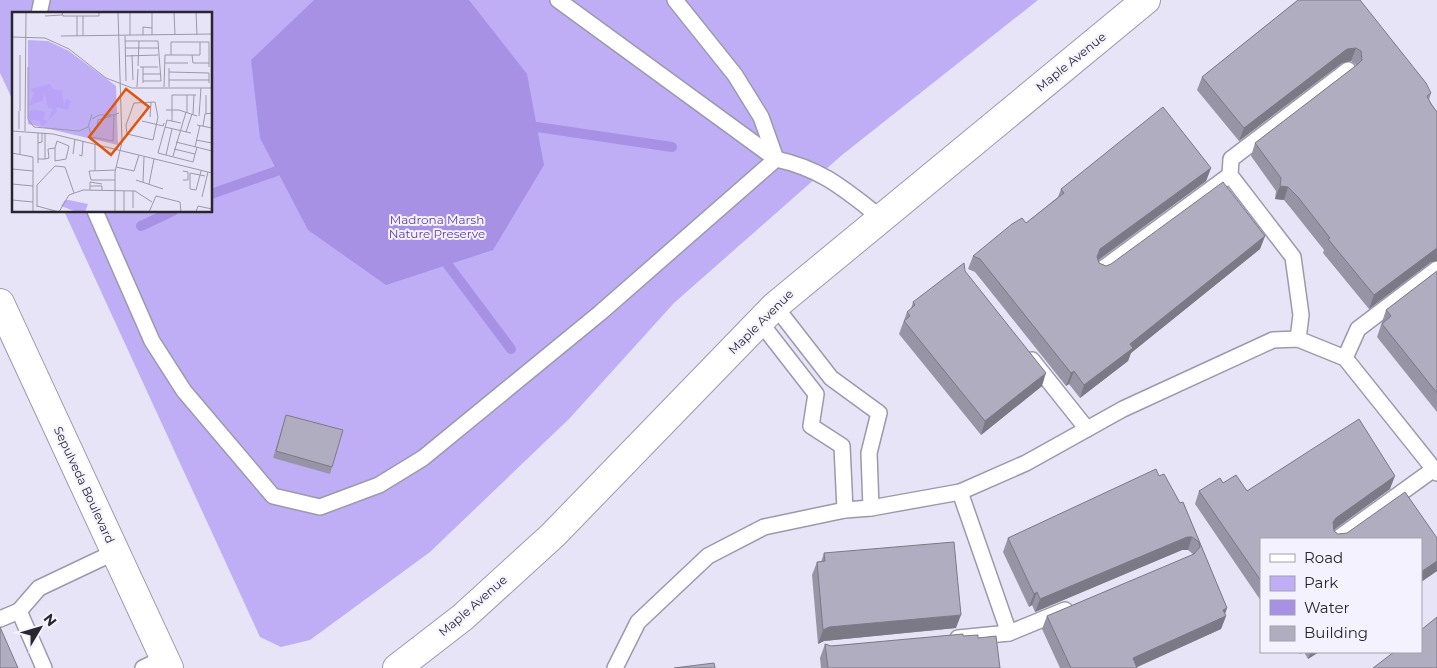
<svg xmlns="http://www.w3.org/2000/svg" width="1437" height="668" font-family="Montserrat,sans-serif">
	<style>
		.green { fill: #bfaef6 }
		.water { fill: #a691e5 }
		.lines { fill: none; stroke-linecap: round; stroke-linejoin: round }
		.stream { stroke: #a691e5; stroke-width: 10 }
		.service-casing { stroke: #9d99ac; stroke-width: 18 }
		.tertiary-casing { stroke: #9d99ac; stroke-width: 30 }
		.primary-casing { stroke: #9d99ac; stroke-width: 30 }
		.service { stroke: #fff; stroke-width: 15 }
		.tertiary { stroke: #fff; stroke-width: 28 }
		.primary { stroke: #fff; stroke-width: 28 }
		.wall { fill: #9795a5 }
		.shaded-wall { fill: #7b7986 }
		.building { fill: #b0adc0; stroke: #7b7986 }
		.labels { text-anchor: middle; stroke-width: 4; stroke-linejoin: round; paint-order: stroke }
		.street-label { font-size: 12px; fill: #28262e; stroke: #f5f2ff }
		.park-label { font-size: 12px; fill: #5e3da0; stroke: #f5f2ff }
		.inset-road { fill: none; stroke: #9b98a7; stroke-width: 1 }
		.view { fill: #de560e; fill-opacity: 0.15; stroke: #de560e; stroke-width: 2.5 }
		.inset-edge { fill: none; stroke: #28262e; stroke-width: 2.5 }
	</style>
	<rect width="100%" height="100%" fill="#e8e4f8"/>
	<polygon class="green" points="0,0 1038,0 842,155 674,303 569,419 430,552 310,640 281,647 260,637 64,211 211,211 211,14 14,14 14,103 0,73"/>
	<polygon class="water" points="314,0 469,0 527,74 544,165 493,250 386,285 308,230 260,138 251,60"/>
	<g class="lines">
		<g class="stream">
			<polyline points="537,127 672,147"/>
			<polyline points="211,194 277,171"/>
			<polyline points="141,226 173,211"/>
			<polyline points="448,265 511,349"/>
		</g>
		<g class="service-casing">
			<g id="service">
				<polyline points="558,0 776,159"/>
				<polyline points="675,0 735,75 761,117 776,159"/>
				<polyline points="39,14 42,0"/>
				<path d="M95,211L152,341L184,391L273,496L320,507L379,485L423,458L600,313L776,159C822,169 844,189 880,217"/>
				<polyline points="1101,270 1230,175"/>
				<polyline points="775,306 831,378 879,413 869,453 871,508"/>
				<polyline points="760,322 816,394 811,426 842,446 845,510"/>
				<polyline points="1298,339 1301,315 1293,257 1230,175 1231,159 1348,70"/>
				<polyline points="1345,358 1358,329 1437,269"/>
				<polyline points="1032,360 1087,429"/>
				<polyline points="1337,539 1434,469"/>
				<polyline points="19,611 39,588 115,552"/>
				<polyline points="0,619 19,611 44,668"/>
				<polyline points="1009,633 1065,610"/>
				<polyline points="958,638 1009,633 960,492"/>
				<polyline points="143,668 164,658"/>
				<polyline points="615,668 638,622 708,556 764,527 845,510 871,508 960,492 1026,463 1123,409 1273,340 1298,339 1345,358 1437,473"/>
			</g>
		</g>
		<g class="tertiary-casing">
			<polyline id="tertiary" points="397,668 463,617 553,535 775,306 1146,0"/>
		</g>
		<g class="primary-casing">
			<polyline id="primary" points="0,303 169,668"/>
		</g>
		<use href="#service" class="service"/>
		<use href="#tertiary" class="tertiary"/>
		<use href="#primary" class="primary"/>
	</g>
	<g class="wall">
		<polygon points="1298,0 1431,93 1429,100 1437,112 1437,261 1431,262 1369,309 1323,253 1324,250 1293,211 1284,200 1275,199 1276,191 1251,156 1255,143 1356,66 1356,65 1351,61 1342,63 1239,141 1197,90 1202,77"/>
		<polygon points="1211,168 1206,181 1098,261 1099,263 1106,266 1265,236 1260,249 1131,353 1128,361 1080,398 1069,384 1066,386 975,272 968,269 973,256 1026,223 1058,197 1061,189"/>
		<polygon points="965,271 1042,386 981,435 899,334 907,312 911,309 913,302"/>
		<polygon points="1437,271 1437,412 1377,337 1386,310"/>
		<polygon points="286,415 332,467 330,474 273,458"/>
		<polygon points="1159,476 1180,503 1183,502 1227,608 1225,614 1226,616 1221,629 1137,667 1137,668 1060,668 1042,629 1047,616 1194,555 1188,550 1182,550 1035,612 1032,605 1029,607 1003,552 1008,538"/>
		<polygon points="1223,483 1247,491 1390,489 1334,530 1334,531 1338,534 1437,538 1437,571 1421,582 1421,539 1261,539 1261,601 1195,504 1199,491"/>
		<polygon points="824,553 956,628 824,641 818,644 812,575 817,562 821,562"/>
		<polygon points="963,636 978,638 1000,668 821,668 820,658 825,644 831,646"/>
		<polygon points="1298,652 1319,652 1308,659 1304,652 1300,654"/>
	</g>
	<g class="shaded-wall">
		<polygon points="1356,48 1351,61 1342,63 1239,141 1244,128 1347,49"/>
		<polygon points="1211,168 1206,181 1095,262 1097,257 1100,249"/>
		<polygon points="1280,186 1288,187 1284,200 1275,199"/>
		<polygon points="1265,236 1260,249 1131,353 1128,361 1080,398 1084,385 1130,344"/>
		<polygon points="1436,248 1437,248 1437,261 1431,262 1369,309 1374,295"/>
		<polygon points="1074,371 1069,384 1066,386 1071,373"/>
		<polygon points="1046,373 1042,386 981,435 985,421"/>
		<polygon points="1395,476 1390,489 1332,531 1333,522 1336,518"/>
		<polygon points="1187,537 1192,537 1188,550 1182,550 1035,612 1040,599"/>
		<polygon points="1437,561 1437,571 1421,582 1421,572"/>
		<polygon points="1037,592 1032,605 1029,607 1034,594"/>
		<polygon points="1227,608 1224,616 1226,616 1221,629 1135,668 1133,658"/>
		<polygon points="961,615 956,628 824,641 818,644 823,630 829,627"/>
		<polygon points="1311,652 1319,652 1308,659"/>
	</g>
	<g class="building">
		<polygon points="1298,0 1360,0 1426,83 1431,93 1427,96 1431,104 1437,112 1437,248 1374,295 1328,239 1330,238 1298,197 1288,187 1280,186 1281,178 1255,143 1358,64 1362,60 1361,51 1356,48 1347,49 1244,128 1202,77"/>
		<polygon points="1163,107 1211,168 1100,249 1097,257 1099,263 1106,266 1111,264 1223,182 1265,236 1130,344 1133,348 1084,385 1074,371 1071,373 980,259 973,256 1012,224 1022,218 1026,223 1064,193 1061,189"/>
		<polygon points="964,263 965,271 1046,373 985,421 904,321 910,316 907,312 915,305 913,302"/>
		<polygon points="1437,271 1437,393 1382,324 1391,316 1386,310"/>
		<polygon points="286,415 343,430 332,467 276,451"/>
		<polygon points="1359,419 1395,476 1336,518 1333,522 1334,531 1338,534 1347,533 1405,492 1437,538 1437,561 1421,572 1421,539 1261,539 1261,581 1199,491 1220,478 1223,483 1236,475 1247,491"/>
		<polygon points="1156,469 1159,476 1164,474 1180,503 1183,502 1227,608 1223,610 1226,616 1133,658 1137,668 1071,668 1047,616 1194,554 1200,547 1199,542 1192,537 1187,537 1040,599 1037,592 1034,594 1008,538"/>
		<polygon points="954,542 961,615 829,627 823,630 817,562 825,561 824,553"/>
		<polygon points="1437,617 1437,668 1373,668 1394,652 1421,652 1421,630"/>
		<polygon points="0,627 18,668 0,668"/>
		<polygon points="963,634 963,636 978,635 978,638 996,636 1000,668 828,668 825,644 831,646"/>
		<polygon points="714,663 715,668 674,668"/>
	</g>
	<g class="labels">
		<g class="street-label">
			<text transform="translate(1071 62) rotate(-39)" y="4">Maple Avenue</text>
			<text transform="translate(761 322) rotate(-45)" y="4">Maple Avenue</text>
			<text transform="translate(84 485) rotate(65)" y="4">Sepulveda Boulevard</text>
			<text transform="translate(473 606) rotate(-41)" y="4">Maple Avenue</text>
		</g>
		<g class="park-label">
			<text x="437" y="224">Madrona Marsh<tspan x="437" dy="14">Nature Preserve</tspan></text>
		</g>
	</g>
	<g transform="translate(12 12)">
		<rect width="200" height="200" fill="#e8e4f8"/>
		<path d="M16,28L36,29L57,39L104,74L106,133L16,112ZM53,188H57L76,192L73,200L62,199L49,194Z" fill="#bfaef6"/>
		<path d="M38,72L41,77L50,79L52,94L54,87L59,89L56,98L44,95L45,100L36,108L41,97L36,96L33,82L30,89L17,94L22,81L18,77ZM23,98L33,100L32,107L36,110L29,114L28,109L17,108V99Z" fill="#b9a3f9"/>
		<path class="inset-road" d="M50,0L51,4H87V0M118,0V23M140,0V23M162,0L163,23M184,0L185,23M33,4L50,3M65,4V24M71,4V24M131,23V15L140,16M49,24L200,22M113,24L114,69M0,25L33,26M33,26L57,37L94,66L120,76H200M113,29H146L149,69H131M113,36H146M8,43V99M120,43L121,68M159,43V30H188M180,43L181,51H197M113,44L146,43M153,51H176M126,54L127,29M16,55V107L22,115L67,119L76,115L80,102M128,55H146M131,55V71M157,56V75M157,60L197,61V68M131,62H149M157,68H197V71M125,75L126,57M152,75L153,43H188V30H197V55M194,83V102M143,90L146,105L141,128L115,122L114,113L122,91ZM154,98H167L185,104M175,100V83M181,102L182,83M187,104L189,76M138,105L139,90M80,107L87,103H102M130,109L151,114L152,111M160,109V83H184M169,111L155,108L146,141L181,150L185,135M85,112L86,108L99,104M185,113L200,116M191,114L193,102L200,101M77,115L79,125L101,129L102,103L107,101M153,115L179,121M7,117V99M0,119L41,122L200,161M13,119L14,0M174,120L180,102M26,121V131L30,130V121M184,128L200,131M164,130L200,139M26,131V151M183,135L188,113M162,137L183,142M0,141L21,145V200M8,142V124M61,142L63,127M67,143L70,144L71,129M154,143L160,117M161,144L174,100M26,147H33V121M33,147L37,146L36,137L43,136L45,129L57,134L54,147L43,149V136M104,155L122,159L127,143M0,157L21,159M83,158V132M189,159L188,163L184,178L178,177V161L193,164M103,168H79L77,159L104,158M124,168L151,177M171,168H176V160L171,159M131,170L132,145M0,172L21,174M137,172L142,147M78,174H90V178M78,178V170L90,172M112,179V200M190,185L196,160M0,188L21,190M25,194L47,200L57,183L71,178L123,179L140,190M25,195V173L43,154L53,155L62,181M121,196V179M103,200V160L110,130L106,0M137,200L144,184L168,190L169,200M184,200L186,194L200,197"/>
		<path class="view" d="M114,77L137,95L99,143L77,125Z"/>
		<rect width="200" height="200" class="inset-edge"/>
	</g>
	<rect x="1260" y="538" width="162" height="115" fill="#f5f2ff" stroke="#a3a0ab"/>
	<rect x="1270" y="554" width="25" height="8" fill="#ffffff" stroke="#a3a0ab"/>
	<text x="1304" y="563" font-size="15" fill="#28262e">Road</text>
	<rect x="1270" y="576" width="25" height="15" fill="#bfaef6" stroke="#a3a0ab"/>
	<text x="1304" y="588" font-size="15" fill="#28262e">Park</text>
	<rect x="1270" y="600" width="25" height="15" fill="#a691e5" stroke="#a3a0ab"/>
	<text x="1304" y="613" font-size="15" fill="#28262e">Water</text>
	<rect x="1270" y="626" width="25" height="15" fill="#b0adc0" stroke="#a3a0ab"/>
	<text x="1304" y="638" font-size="15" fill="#28262e">Building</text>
	<g transform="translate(40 628) rotate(52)" stroke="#f5f2ff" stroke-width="4" paint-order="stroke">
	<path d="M0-4L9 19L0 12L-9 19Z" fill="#28262e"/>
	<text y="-8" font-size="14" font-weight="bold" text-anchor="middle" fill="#28262e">N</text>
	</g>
</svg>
